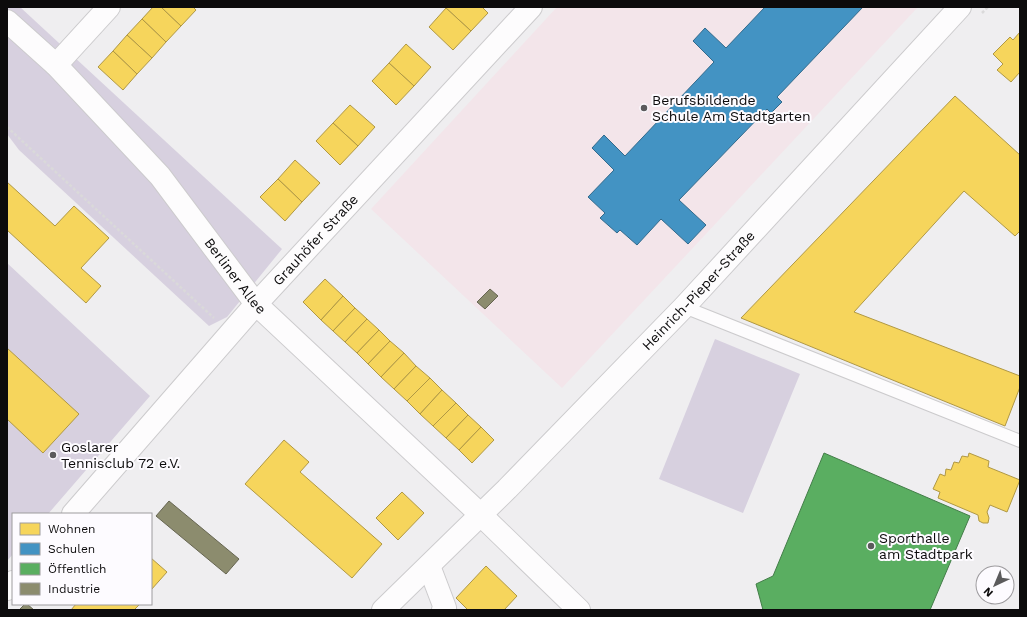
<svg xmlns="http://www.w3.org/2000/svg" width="1027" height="617" font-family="'Work Sans',sans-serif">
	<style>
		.education { fill: #f3e5ea }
		.green { fill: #d7d0df }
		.homes { fill: #f6d55c; stroke: #b09844 }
		.schools { fill: #4393c3; stroke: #326a8c }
		.public { fill: #5aae61; stroke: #437d48 }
		.industry { fill: #8c8c6e; stroke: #666551 }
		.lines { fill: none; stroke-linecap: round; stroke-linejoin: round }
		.lane-casing { stroke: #cccbcd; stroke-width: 14 }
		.street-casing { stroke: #cccbcd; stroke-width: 24 }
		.secondary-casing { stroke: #cccbcd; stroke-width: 24 }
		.path { stroke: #dad9da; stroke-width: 2.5; stroke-dasharray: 3 2; stroke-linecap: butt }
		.lane { stroke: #fdfcfd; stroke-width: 12 }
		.street { stroke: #fdfcfd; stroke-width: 22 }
		.secondary { stroke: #fdfcfd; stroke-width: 22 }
		.poi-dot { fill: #5b5a5c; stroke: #fdfbff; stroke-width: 1.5 }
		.labels { text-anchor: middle; stroke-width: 4; stroke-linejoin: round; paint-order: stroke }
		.poi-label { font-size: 14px; fill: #0c0b0c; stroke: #fdfbff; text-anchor: start }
		.street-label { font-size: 14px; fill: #0c0b0c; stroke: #fdfbff }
	</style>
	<rect width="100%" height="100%" fill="#efeef0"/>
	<polygon class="education" points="557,7 918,7 562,388 371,209"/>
	<g class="green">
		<polygon points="7,7 20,7 282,249 227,317 209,326 19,150 7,134"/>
		<polygon points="7,263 150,396 48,514 13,514 13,554 7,561"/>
		<polygon points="715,339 800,374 743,513 659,479"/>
	</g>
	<g class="homes">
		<polygon points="153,7 161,7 181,26 166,42 142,19"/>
		<polygon points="161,7 193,7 196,10 181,26"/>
		<polygon points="447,7 482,7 488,13 471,31 446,8"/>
		<polygon points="446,8 471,31 453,50 429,27"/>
		<polygon points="142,19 166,42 152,58 127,35"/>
		<polygon points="1020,32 1020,72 1011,82 997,70 1003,64 993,54 1010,37 1013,40"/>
		<polygon points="127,35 152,58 137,74 113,51"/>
		<polygon points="406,44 431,67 414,86 389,63"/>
		<polygon points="113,51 137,74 123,90 98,67"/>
		<polygon points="389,63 414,86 396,105 372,81"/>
		<polygon points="955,96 1020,155 1020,231 1015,236 964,191 854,312 1020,376 1020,387 1005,426 741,318"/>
		<polygon points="350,105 375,127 358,146 333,123"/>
		<polygon points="333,123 358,146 340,165 316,141"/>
		<polygon points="295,160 320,183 302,202 278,179"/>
		<polygon points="278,179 302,202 285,221 260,197"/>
		<polygon points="7,182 55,226 74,206 109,238 81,268 101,286 86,303 7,230"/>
		<polygon points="325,279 343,296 321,320 303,302"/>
		<polygon points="343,296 355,308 333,331 321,320"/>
		<polygon points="355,308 367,319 345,342 333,331"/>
		<polygon points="367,319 379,330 357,353 345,342"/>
		<polygon points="379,330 390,341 368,364 357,353"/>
		<polygon points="390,341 404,353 381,377 368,364"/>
		<polygon points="7,348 79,414 43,453 7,419"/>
		<polygon points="404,353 416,366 394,389 381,377"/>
		<polygon points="416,366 430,378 407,401 394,389"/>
		<polygon points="430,378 442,390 420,414 407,401"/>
		<polygon points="442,390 456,403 433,426 420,414"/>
		<polygon points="456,403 468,415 446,438 433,426"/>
		<polygon points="468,415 481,427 459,450 446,438"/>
		<polygon points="481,427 494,440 472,463 459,450"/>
		<polygon points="284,440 309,462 300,472 382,544 352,578 245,484"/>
		<polygon points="969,453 989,461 988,467 1020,480 1007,512 990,505 987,512 989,518 988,523 983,523 979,521 978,515 938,498 940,492 933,489 940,474 945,476 946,469 951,470 954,462 959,463 962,456 968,457"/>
		<polygon points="402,492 424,513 398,540 376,518"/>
		<polygon points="151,558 167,572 151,590"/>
		<polygon points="486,566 517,596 504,610 468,610 456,598"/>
		<polygon points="76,604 140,604 134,610 71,610"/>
	</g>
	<polygon class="schools" points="765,7 863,7 777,97 782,102 771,113 767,109 679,200 706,225 688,244 661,219 637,245 620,230 617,233 600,218 605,213 588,197 614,170 592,148 604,135 625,156 714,62 693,41 705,28 726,48"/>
	<polygon class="public" points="824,453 970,516 930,610 763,610 756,584 773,576"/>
	<g class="industry">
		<polygon points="490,289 498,296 485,309 477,302"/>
		<polygon points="169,501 239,559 226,574 156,516"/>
		<polygon points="25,604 27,604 34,610 19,610"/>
	</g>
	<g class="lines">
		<g class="lane-casing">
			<polyline id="lane" points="684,307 1020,441"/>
		</g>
		<g class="street-casing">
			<g id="street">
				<polyline points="56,65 109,7"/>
				<path id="s1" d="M73,514L256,304L531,7"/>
				<polyline points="481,515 579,610"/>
				<polyline points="429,566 445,608 443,610"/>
				<polyline points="7,589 13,582"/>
			</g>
		</g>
		<g class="secondary-casing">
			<g id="secondary">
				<path id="s2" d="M7,21L56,65L160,176L256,304L481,515"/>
				<path id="s3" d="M383,610L507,489L684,307L960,7"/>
			</g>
		</g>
		<g class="path">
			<polyline points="982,13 988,7"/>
			<polyline points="7,127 214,318"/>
		</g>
		<use href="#lane" class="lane"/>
		<use href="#street" class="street"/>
		<use href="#secondary" class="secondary"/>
	</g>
	<g class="poi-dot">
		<circle cx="644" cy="108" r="4"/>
		<circle cx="53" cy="455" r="4"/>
		<circle cx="871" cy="546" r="4"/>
	</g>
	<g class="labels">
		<g class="poi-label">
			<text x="652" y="105">Berufsbildende<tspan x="652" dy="16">Schule Am Stadtgarten</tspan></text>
			<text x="61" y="452">Goslarer<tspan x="61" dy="16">Tennisclub 72 e.V.</tspan></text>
			<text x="879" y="543">Sporthalle<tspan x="879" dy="16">am Stadtpark</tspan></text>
		</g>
		<g class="street-label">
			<text dy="5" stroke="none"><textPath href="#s1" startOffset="366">Grauhöfer Straße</textPath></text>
			<text dy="5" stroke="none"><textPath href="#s2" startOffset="343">Berliner Allee</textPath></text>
			<text dy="5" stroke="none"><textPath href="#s3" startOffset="449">Heinrich-Pieper-Straße</textPath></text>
		</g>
	</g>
	<rect width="1027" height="617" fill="none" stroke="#0c0b0c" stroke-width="16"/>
	<rect x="12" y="513" width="140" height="92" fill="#fdfbff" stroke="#9d9b9e"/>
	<rect x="20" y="523" width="20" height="12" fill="#f6d55c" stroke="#9d9b9e"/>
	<text x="48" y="533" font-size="12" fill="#0c0b0c">Wohnen</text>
	<rect x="20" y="543" width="20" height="12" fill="#4393c3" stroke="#9d9b9e"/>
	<text x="48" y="553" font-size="12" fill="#0c0b0c">Schulen</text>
	<rect x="20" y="563" width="20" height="12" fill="#5aae61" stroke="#9d9b9e"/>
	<text x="48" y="573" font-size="12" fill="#0c0b0c">Öffentlich</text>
	<rect x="20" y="583" width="20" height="12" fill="#8c8c6e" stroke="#9d9b9e"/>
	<text x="48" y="593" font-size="12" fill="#0c0b0c">Industrie</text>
	<g transform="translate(995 585) rotate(224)"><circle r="19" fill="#fdfbff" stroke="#9d9b9e"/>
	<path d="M0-3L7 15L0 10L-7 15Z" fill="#5b5a5c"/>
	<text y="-6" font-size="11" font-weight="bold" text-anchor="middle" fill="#0c0b0c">N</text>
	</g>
</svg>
